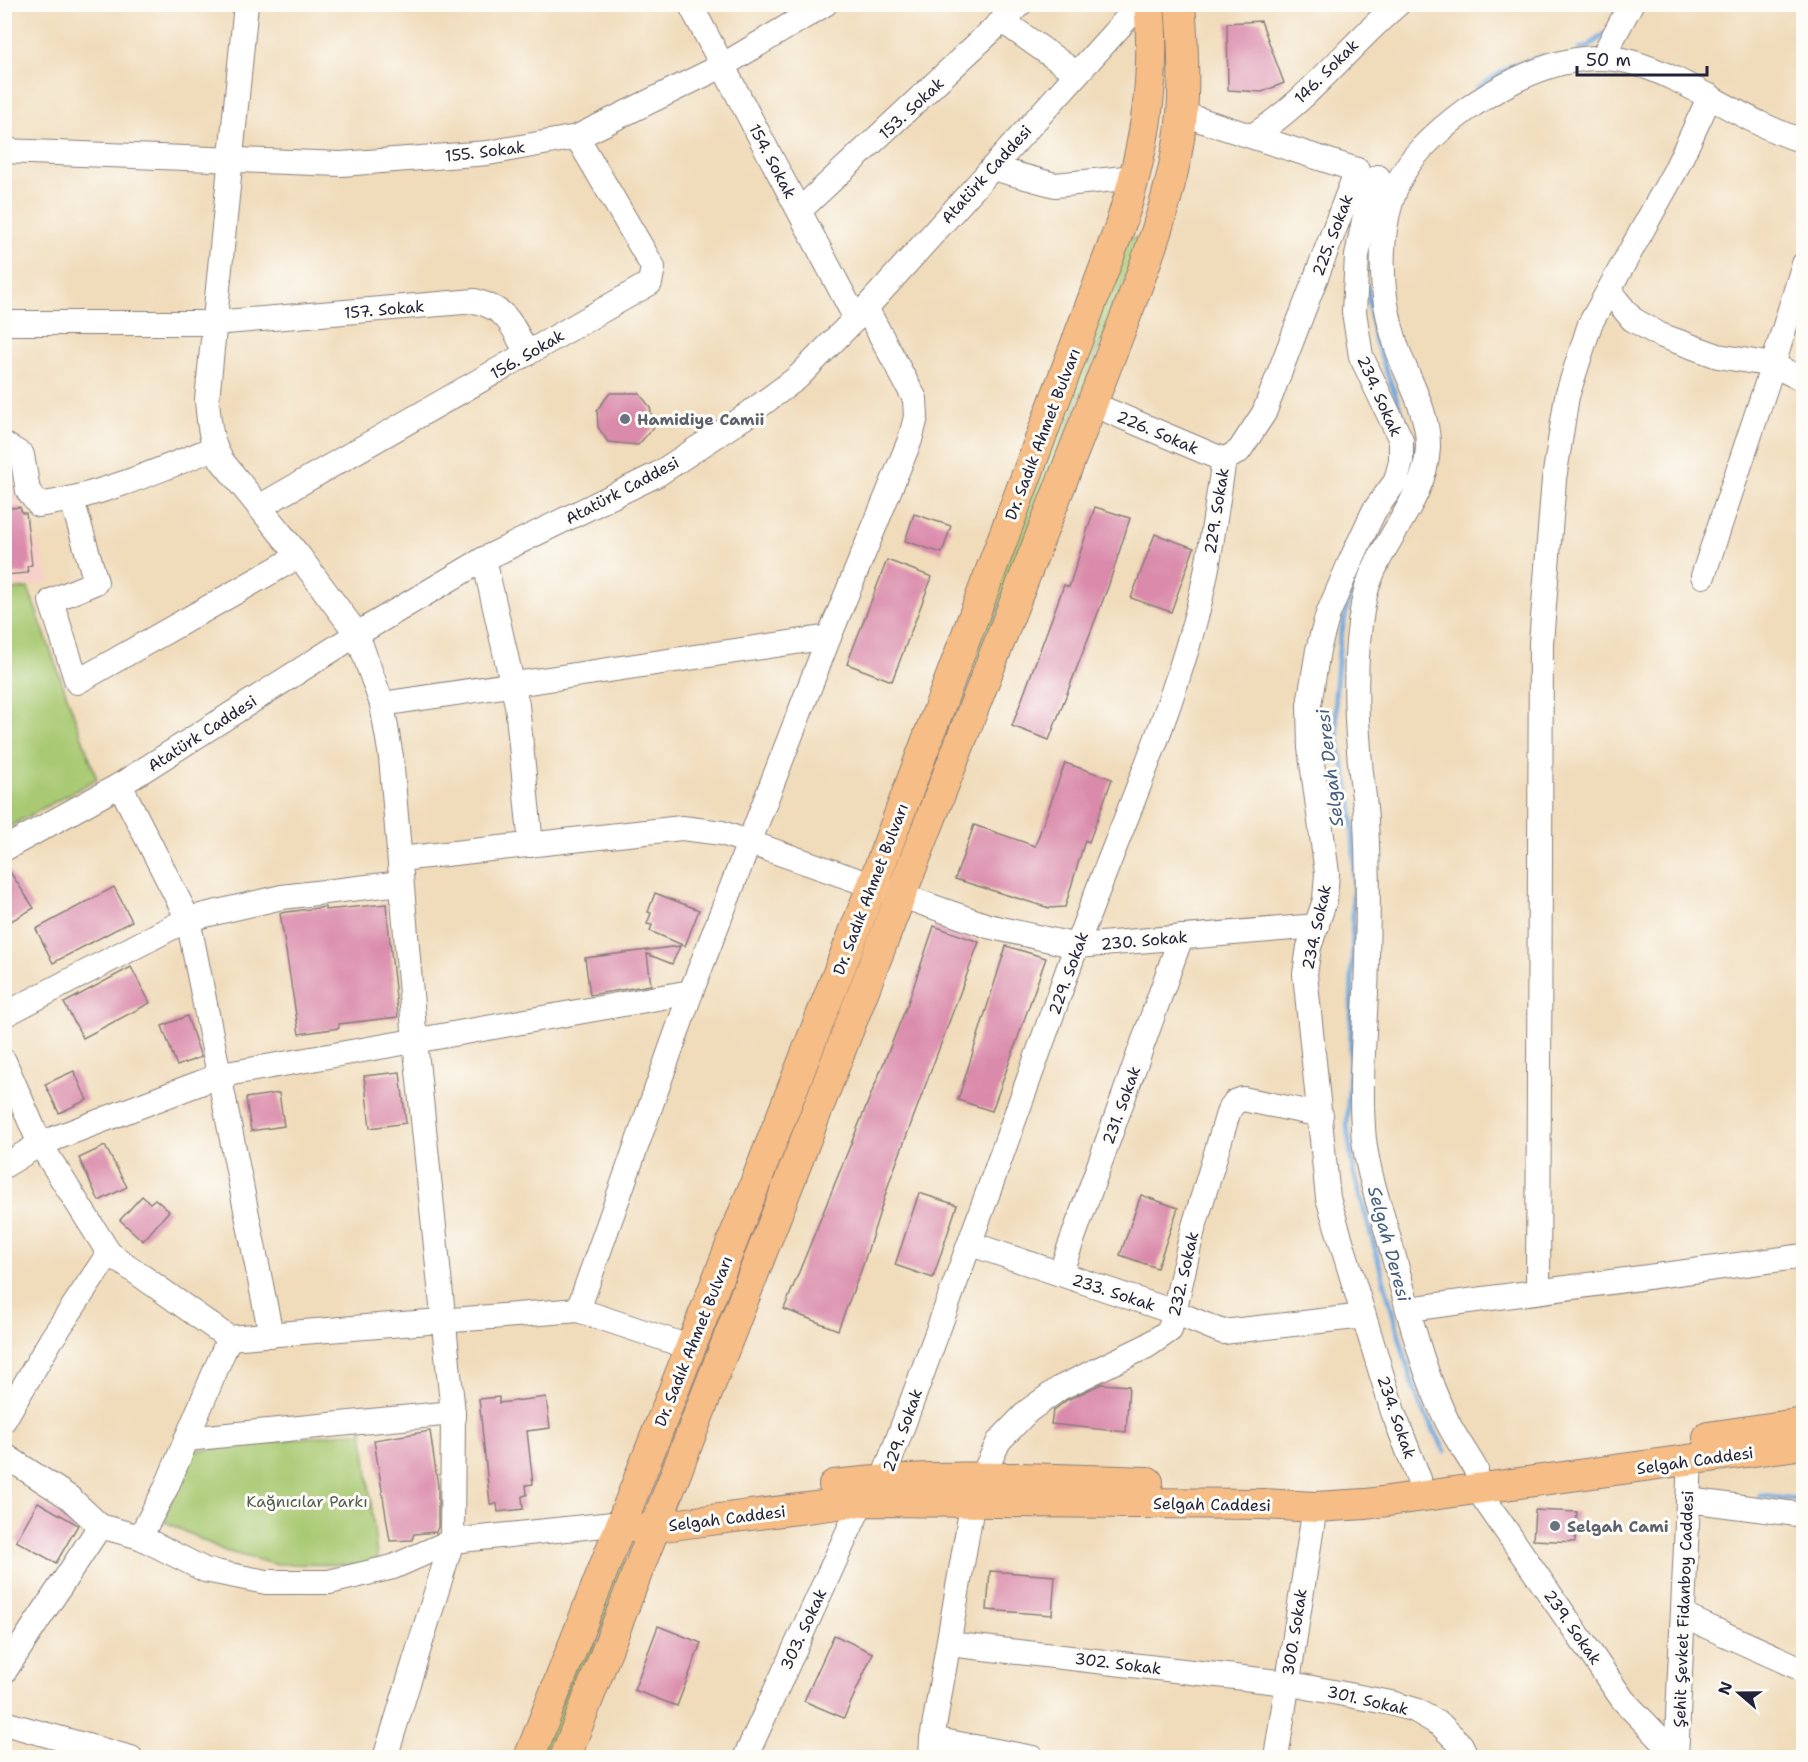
<svg xmlns="http://www.w3.org/2000/svg" width="1808" height="1762" font-family="'Shantell Sans',sans-serif">
	<style>
		.built { fill: #f7d1c9 }
		.green { fill: #a9c972; stroke: #667656; stroke-width: 1.5 }
		.lines { fill: none; stroke-linecap: round; stroke-linejoin: round }
		.stream { stroke: #6ca6dc; stroke-width: 5 }
		.building { fill: #da8aaa }
		.minor-casing { stroke: #897e7a; stroke-width: 26 }
		.major-casing { stroke: #897e7a; stroke-width: 32 }
		.minor { stroke: #fff; stroke-width: 24 }
		.major { stroke: #f6be86; stroke-width: 30 }
		.worship-dot { fill: #6b7280; stroke: #fdfcf7; stroke-width: 2 }
		.labels { text-anchor: middle; stroke-width: 6; stroke-linejoin: round; paint-order: stroke }
		.street-label { font-size: 16px; fill: #22223b; stroke: #fdfcf7 }
		.worship-label { font-size: 16px; font-weight: bold; fill: #5b616d; stroke: #fdfcf7; text-anchor: start }
		.park-label { font-size: 16px; fill: #515c4e; stroke: #fdfcf7 }
		.water-label { font-size: 18px; font-style: italic; fill: #435d83; stroke: #fdfcf7 }
	</style>
	<rect width="100%" height="100%" fill="#fdfcf7"/>
	<filter id="ink" filterUnits="userSpaceOnUse"><feTurbulence type="fractalNoise" baseFrequency=".0167" numOctaves="2"/><feDisplacementMap in="SourceGraphic" scale="12" xChannelSelector="R" yChannelSelector="G"/><feConvolveMatrix kernelMatrix="1 2 1 2 8 2 1 2 1" color-interpolation-filters="sRGB"/></filter>
	<filter id="wash" filterUnits="userSpaceOnUse"><feTurbulence type="fractalNoise" baseFrequency=".008" numOctaves="4" result="noise"/><feDisplacementMap in="SourceGraphic" scale="24" xChannelSelector="R" yChannelSelector="G"/><feGaussianBlur stdDeviation="1.35" result="paint"/><feColorMatrix in="noise" values="0 0 0 0 0 0 0 0 0 0 0 0 0 0 0 0 0 1.4 0 .05"/><feComposite in="paint" operator="in"/></filter>
	<g filter="url(#wash)">
		<rect width="100%" height="100%" fill="#f0dbba"/>
		<polygon class="built" points="4,455 6,455 51,582 5,589"/>
		<g class="green">
			<polygon points="1128,238 1141,238 896,880 886,876"/>
			<polygon points="28,588 97,779 5,829 5,591"/>
			<polygon points="363,1431 378,1565 274,1564 225,1551 163,1521 191,1451"/>
			<polygon points="618,1559 627,1564 552,1757 538,1758"/>
		</g>
		<g class="lines">
			<g class="stream">
				<polyline points="1579,49 1588,47 1604,34"/>
				<polyline points="1477,88 1511,66 1546,56"/>
				<polyline points="1367,285 1374,337 1415,449 1408,479"/>
				<polyline points="1353,583 1340,639 1335,697 1338,742 1351,800 1354,849 1351,1043 1347,1125 1353,1169 1411,1379 1421,1407 1445,1451"/>
				<polyline points="1760,1495 1804,1500"/>
			</g>
		</g>
		<g id="blocks">
			<g class="building">
				<polygon points="1261,21 1284,83 1262,92 1228,90 1227,23"/>
				<polygon points="610,393 639,393 650,407 654,427 638,445 608,442 598,427 597,410"/>
				<polygon points="20,507 22,513 26,513 32,565 27,566 28,573 4,575 4,509"/>
				<polygon points="1095,507 1130,518 1108,587 1049,740 1012,726 1064,585 1069,587"/>
				<polygon points="914,514 951,526 942,553 905,541"/>
				<polygon points="1155,534 1194,548 1171,612 1131,598"/>
				<polygon points="887,560 932,577 892,681 847,664"/>
				<polygon points="1065,763 1112,779 1089,842 1085,840 1065,907 1049,908 955,879 974,825 1035,846"/>
				<polygon points="4,863 34,908 4,925"/>
				<polygon points="114,887 132,921 53,963 36,929"/>
				<polygon points="655,893 699,910 685,946 650,931 652,925 647,924 651,913 648,912"/>
				<polygon points="386,904 398,1017 339,1024 339,1028 299,1034 280,913 325,907 325,910"/>
				<polygon points="934,926 979,942 890,1180 863,1265 838,1330 784,1309 908,1003"/>
				<polygon points="680,946 672,964 647,954 651,985 590,995 585,958"/>
				<polygon points="1006,946 1046,958 992,1111 958,1100"/>
				<polygon points="131,967 150,1003 83,1038 64,1003"/>
				<polygon points="187,1016 201,1057 177,1066 162,1026"/>
				<polygon points="74,1071 87,1100 59,1113 45,1084"/>
				<polygon points="400,1072 406,1123 370,1128 364,1076"/>
				<polygon points="279,1093 284,1126 251,1131 246,1098"/>
				<polygon points="105,1146 127,1187 99,1201 79,1158"/>
				<polygon points="919,1193 957,1205 933,1278 895,1265"/>
				<polygon points="1141,1195 1178,1208 1157,1268 1120,1255"/>
				<polygon points="142,1196 150,1203 155,1199 169,1211 143,1241 120,1220"/>
				<polygon points="1101,1384 1129,1386 1126,1432 1051,1424 1053,1411 1067,1400"/>
				<polygon points="499,1397 499,1403 546,1397 550,1428 527,1431 533,1484 526,1485 527,1495 522,1496 523,1509 498,1512 497,1504 490,1504 479,1399"/>
				<polygon points="430,1431 438,1486 438,1527 436,1532 414,1534 412,1540 390,1541 374,1440"/>
				<polygon points="38,1502 78,1525 56,1563 16,1541"/>
				<polygon points="1535,1510 1577,1512 1575,1542 1533,1540"/>
				<polygon points="990,1571 1055,1576 1052,1615 987,1610"/>
				<polygon points="658,1626 701,1643 677,1706 634,1690"/>
				<polygon points="834,1635 873,1653 844,1718 804,1701"/>
			</g>
		</g>
	</g>
	<g filter="url(#ink)">
		<use href="#blocks" fill-opacity="0" stroke="#897e7a" stroke-width="1.5"/>
		<g class="lines">
			<g class="minor-casing">
				<g id="minor">
					<path d="M246,4L207,400C209,422 210,442 222,461L299,556L357,634L382,704L391,757L415,1041L453,1413L452,1541L385,1758"/>
					<polyline points="690,4 856,319"/>
					<polyline points="1004,22 1076,73"/>
					<polyline points="1602,58 1631,4"/>
					<polyline points="1182,114 1357,170 1264,413 1239,451 1224,460"/>
					<path d="M1252,136C1308,102 1348,46 1398,4"/>
					<polyline points="4,151 341,164 488,153 577,137 722,66 825,4"/>
					<polyline points="992,168 1055,185 1135,177"/>
					<polyline points="1378,177 1365,215 1357,256 1354,312 1361,356 1401,440 1401,461 1396,481 1374,511 1351,560 1328,614 1318,650 1309,705 1310,748 1327,873 1325,900 1309,947 1305,974 1328,1198 1393,1412 1419,1479"/>
					<polyline points="800,210 1020,4"/>
					<polyline points="1609,291 1632,319 1660,335 1718,356 1773,365 1804,380"/>
					<path d="M4,323H214L475,301C509,310 512,325 527,354"/>
					<polyline points="1092,404 1224,460"/>
					<path d="M4,444L22,455L28,491L39,505C99,496 157,471 214,448"/>
					<polyline points="72,500 96,582 51,601 77,682 299,556"/>
					<polyline points="259,507 650,283 653,267 577,137"/>
					<polyline points="484,559 517,705 531,845"/>
					<polyline points="1703,576 1773,365 1804,264"/>
					<polyline points="382,704 829,637"/>
					<polyline points="120,785 188,919 271,1335"/>
					<polyline points="4,849 120,785 357,634 484,559 658,474 743,418 797,378 866,308 1140,4"/>
					<polyline points="400,859 682,828 722,833 988,926 1077,946 1317,926"/>
					<polyline points="4,1015 188,919 282,897 401,883"/>
					<polyline points="4,1061 40,1144 4,1166"/>
					<polyline points="971,1244 1174,1312 1223,1332 1364,1316"/>
					<polyline points="1060,1274 1181,937"/>
					<polyline points="1538,1291 1541,643 1554,479 1567,396 1590,324 1675,171 1710,96"/>
					<polyline points="1409,1309 1804,1256"/>
					<polyline points="578,1310 691,992 829,637 910,440 916,417 915,399 866,308"/>
					<polyline points="689,1347 578,1310 229,1338 109,1253 40,1144 221,1075 691,992"/>
					<polyline points="4,1420 51,1340 109,1253"/>
					<polyline points="186,1439 453,1413"/>
					<polyline points="4,1455 70,1498 100,1526 140,1537 205,1570 266,1582 329,1582 393,1567 452,1541 622,1523"/>
					<path d="M1476,1470C1467,1454 1456,1439 1448,1423C1420,1367 1407,1303 1390,1243C1380,1206 1365,1166 1363,1128C1360,1083 1364,1038 1366,993C1368,936 1369,878 1366,821C1365,797 1360,773 1359,749C1355,701 1354,652 1363,605C1372,547 1425,506 1428,448C1429,411 1407,379 1396,345C1376,284 1374,197 1422,148C1470,98 1559,43 1631,62C1691,79 1743,123 1804,141"/>
					<polyline points="982,1477 999,1441 1028,1411 1060,1388 1147,1346 1170,1330 1192,1233 1229,1110 1235,1102 1243,1099 1321,1115"/>
					<path d="M883,1479C949,1303 1012,1126 1075,950C1115,841 1163,736 1194,624C1209,571 1215,515 1224,460"/>
					<polyline points="1478,1490 1623,1700 1679,1758"/>
					<polyline points="1688,1500 1804,1515"/>
					<polyline points="140,1537 166,1488 229,1338"/>
					<polyline points="1684,1616 1804,1670"/>
					<polyline points="949,1644 1286,1683 1391,1703 1415,1710 1441,1725 1461,1745 1467,1758"/>
					<polyline points="4,1672 100,1526"/>
					<polyline points="4,1723 131,1758"/>
					<polyline points="932,1739 1033,1758"/>
					<polyline points="745,1758 862,1501"/>
					<polyline points="931,1758 932,1739 973,1500"/>
					<polyline points="1276,1758 1315,1507"/>
					<polyline points="1676,1758 1690,1460"/>
				</g>
			</g>
			<g class="major-casing">
				<g id="major">
					<polyline points="1708,1437 1804,1423"/>
					<path d="M834,1485C938,1472 1043,1479 1148,1482"/>
					<polyline points="640,1529 862,1501 1263,1504 1315,1507 1366,1504 1804,1444"/>
					<path d="M529,1758L873,884L1118,232C1143,157 1157,84 1149,4"/>
					<path d="M565,1758L1092,404C1125,314 1174,209 1182,114C1185,77 1183,41 1180,4"/>
				</g>
			</g>
			<use href="#minor" class="minor"/>
			<use href="#major" class="major"/>
		</g>
	</g>
	<g class="worship-dot">
		<circle cx="625" cy="419" r="6"/>
		<circle cx="1555" cy="1526" r="6"/>
	</g>
	<g class="labels">
		<g class="street-label">
			<text transform="translate(1326 71) rotate(-45)" y="6">146. Sokak</text>
			<text transform="translate(911 108) rotate(-43)" y="6">153. Sokak</text>
			<text transform="translate(485 151) rotate(-7)" y="6">155. Sokak</text>
			<text transform="translate(773 161) rotate(62)" y="6">154. Sokak</text>
			<text transform="translate(986 174) rotate(-48)" y="6">Atatürk Caddesi</text>
			<text transform="translate(1332 235) rotate(-69)" y="6">225. Sokak</text>
			<text transform="translate(384 309) rotate(-5)" y="6">157. Sokak</text>
			<text transform="translate(527 354) rotate(-30)" y="6">156. Sokak</text>
			<text transform="translate(1380 396) rotate(66)" y="6">234. Sokak</text>
			<text transform="translate(1158 432) rotate(23)" y="6">226. Sokak</text>
			<text transform="translate(1042 434) rotate(-69)" y="6">Dr. Sadık Ahmet Bulvarı</text>
			<text transform="translate(622 490) rotate(-28)" y="6">Atatürk Caddesi</text>
			<text transform="translate(1216 511) rotate(-81)" y="6">229. Sokak</text>
			<text transform="translate(202 733) rotate(-33)" y="6">Atatürk Caddesi</text>
			<text transform="translate(870 889) rotate(-69)" y="6">Dr. Sadık Ahmet Bulvarı</text>
			<text transform="translate(1316 927) rotate(-78)" y="6">234. Sokak</text>
			<text transform="translate(1144 940) rotate(-5)" y="6">230. Sokak</text>
			<text transform="translate(1068 973) rotate(-70)" y="6">229. Sokak</text>
			<text transform="translate(1121 1105) rotate(-70)" y="6">231. Sokak</text>
			<text transform="translate(1183 1274) rotate(-77)" y="6">232. Sokak</text>
			<text transform="translate(1114 1292) rotate(18)" y="6">233. Sokak</text>
			<text transform="translate(693 1341) rotate(-68)" y="6">Dr. Sadık Ahmet Bulvarı</text>
			<text transform="translate(1397 1417) rotate(71)" y="6">234. Sokak</text>
			<text transform="translate(902 1430) rotate(-70)" y="6">229. Sokak</text>
			<text transform="translate(1695 1460) rotate(-8)" y="6">Selgah Caddesi</text>
			<text transform="translate(1212 1504) rotate(1)" y="6">Selgah Caddesi</text>
			<text transform="translate(727 1518) rotate(-7)" y="6">Selgah Caddesi</text>
			<text transform="translate(1683 1609) rotate(-88)" y="6">Şehit Şevket Fidanboy Caddesi</text>
			<text transform="translate(1573 1627) rotate(55)" y="6">239. Sokak</text>
			<text transform="translate(803 1629) rotate(-65)" y="6">303. Sokak</text>
			<text transform="translate(1294 1632) rotate(-81)" y="6">300. Sokak</text>
			<text transform="translate(1118 1663) rotate(7)" y="6">302. Sokak</text>
			<text transform="translate(1368 1700) rotate(13)" y="6">301. Sokak</text>
		</g>
		<g class="worship-label">
			<text x="637" y="425">Hamidiye Camii</text>
			<text x="1567" y="1532">Selgah Cami</text>
		</g>
		<g class="park-label">
			<text x="307" y="1507">Kağnıcılar Parkı</text>
		</g>
		<g class="water-label">
			<text transform="translate(1330 768) rotate(-97)" y="6">Selgah Deresi</text>
			<text transform="translate(1389 1244) rotate(75)" y="6">Selgah Deresi</text>
		</g>
	</g>
	<rect width="1808" height="1762" fill="none" stroke="#fdfcf7" stroke-width="24"/>
	<g transform="translate(1739 1693) rotate(290)" stroke="#fdfcf7" stroke-width="4.5" paint-order="stroke">
	<path d="M0-4.5L10 22L0 15L-10 22Z" fill="#22223b"/>
	<text y="-9" font-size="16" font-weight="bold" text-anchor="middle" fill="#22223b">N</text>
	</g>
	<path d="M1577 66v9h130v-9" fill="none" stroke="#22223b" stroke-width="3"/>
	<text x="1586" y="66" font-size="18" fill="#22223b" stroke="#fdfcf7" stroke-width="4.5" paint-order="stroke">50 m</text>
</svg>
